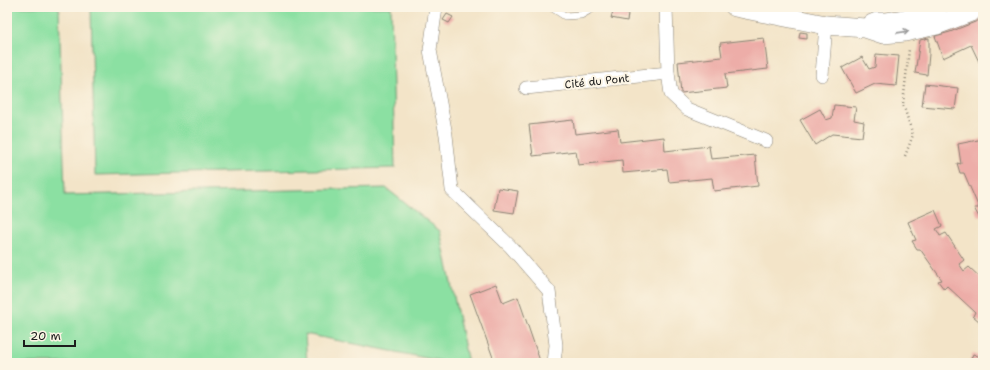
<svg xmlns="http://www.w3.org/2000/svg" width="990" height="370" font-family="'Shantell Sans',sans-serif">
	<style>
		.green { fill: #8be0a2; stroke: #547e5f }
		.building { fill: #edada8 }
		.lines { fill: none; stroke-linecap: round; stroke-linejoin: round }
		.lane-casing { stroke: #888072; stroke-width: 8 }
		.street-casing { stroke: #888072; stroke-width: 14 }
		.secondary-casing { stroke: #888072; stroke-width: 20 }
		.path { stroke: #888072; stroke-width: 2.5; stroke-dasharray: 1 3; stroke-linecap: butt }
		.lane { stroke: #fff; stroke-width: 7 }
		.street { stroke: #fff; stroke-width: 13 }
		.secondary { stroke: #fff; stroke-width: 19 }
		.oneway { stroke: #999 }
		.labels { text-anchor: middle; stroke-width: 4; stroke-linejoin: round; paint-order: stroke }
		.street-label { font-size: 11px; fill: #1c1c1c; stroke: #fcf5e5 }
	</style>
	<rect width="100%" height="100%" fill="#fcf5e5"/>
	<filter id="ink" filterUnits="userSpaceOnUse"><feTurbulence type="fractalNoise" baseFrequency=".025" numOctaves="2"/><feDisplacementMap in="SourceGraphic" scale="8" xChannelSelector="R" yChannelSelector="G"/><feConvolveMatrix kernelMatrix="1 2 1 2 8 2 1 2 1" color-interpolation-filters="sRGB"/></filter>
	<filter id="wash" filterUnits="userSpaceOnUse"><feTurbulence type="fractalNoise" baseFrequency=".012" numOctaves="4" result="noise"/><feDisplacementMap in="SourceGraphic" scale="16" xChannelSelector="R" yChannelSelector="G"/><feGaussianBlur stdDeviation="0.9" result="paint"/><feColorMatrix in="noise" values="0 0 0 0 0 0 0 0 0 0 0 0 0 0 0 0 0 1.4 0 .05"/><feComposite in="paint" operator="in"/></filter>
	<g filter="url(#wash)">
		<rect width="100%" height="100%" fill="#f3e4c8"/>
		<g class="green">
			<polygon points="7,7 59,7 65,195 386,188 440,231 468,363 451,363 305,334 307,363 7,363"/>
			<polygon points="91,7 391,7 395,168 95,175"/>
		</g>
		<g id="blocks">
			<g class="building">
				<polygon points="613,11 628,14 627,21 611,18"/>
				<polygon points="447,14 453,17 449,23 443,20"/>
				<polygon points="980,20 983,26 983,70 971,45 943,58 935,36 950,32"/>
				<polygon points="800,32 807,33 807,39 799,38"/>
				<polygon points="764,38 768,69 725,74 727,88 681,93 678,62 722,57 720,43"/>
				<polygon points="929,38 929,54 927,75 915,73 920,40"/>
				<polygon points="876,54 899,56 896,86 875,84 856,93 842,68 862,57 869,69 875,67"/>
				<polygon points="925,84 958,88 955,109 922,106"/>
				<polygon points="834,105 856,107 854,120 864,122 862,137 832,134 815,145 800,120 820,109 826,120 832,118"/>
				<polygon points="573,120 575,134 618,129 620,142 664,137 665,151 709,146 711,159 755,155 758,186 714,191 712,178 669,182 667,169 623,173 622,160 578,165 576,151 533,156 529,125"/>
				<polygon points="983,139 983,215 979,217 974,208 979,208 964,173 960,173 957,163 961,164 958,144"/>
				<polygon points="498,188 518,191 514,213 494,210"/>
				<polygon points="935,210 942,226 936,229 938,232 940,236 946,233 964,260 959,264 964,271 969,267 983,280 983,319 980,322 973,316 975,312 947,286 944,289 938,281 942,280 920,249 917,249 912,241 916,240 908,222"/>
				<polygon points="496,284 503,303 518,297 540,361 536,363 495,363 470,294"/>
				<polygon points="973,354 983,358 983,363 969,363"/>
			</g>
		</g>
	</g>
	<g filter="url(#ink)">
		<use href="#blocks" fill-opacity="0" stroke="#888072" stroke-width="1"/>
		<g class="lines">
			<g class="lane-casing">
				<polyline id="lane" points="551,7 565,16 581,15 595,7"/>
			</g>
			<g class="street-casing">
				<g id="street">
					<polyline points="436,7 430,50 446,135 452,190 510,246 549,291 556,345 554,363"/>
					<polyline points="668,73 671,94 687,109 766,141"/>
					<polyline points="822,75 826,25"/>
					<polyline points="526,88 668,73 666,7"/>
				</g>
			</g>
			<g class="secondary-casing">
				<g id="secondary">
					<polyline points="735,7 826,25 865,28 883,34 905,32 937,25 971,12 975,7"/>
					<polyline points="872,24 877,22 886,22 915,17 938,7"/>
				</g>
			</g>
			<polyline class="path" points="905,156 913,135 903,104 909,49"/>
			<use href="#lane" class="lane"/>
			<use href="#street" class="street"/>
			<use href="#secondary" class="secondary"/>
		</g>
		<defs><path id="oneway-shaft" d="M-6 0H5M1.5-3L5.5 0L1.5 3" fill="none" stroke-width="1.6" stroke-linecap="round" stroke-linejoin="round"/></defs>
		<use class="oneway" href="#oneway-shaft" transform="translate(903 32) rotate(-8)"/>
	</g>
	<g class="labels">
		<g class="street-label">
			<text transform="translate(597 81) rotate(-6)" y="4">Cité du Pont</text>
		</g>
	</g>
	<rect width="990" height="370" fill="none" stroke="#fcf5e5" stroke-width="24"/>
	<path d="M24 340v6h51v-6" fill="none" stroke="#1c1c1c" stroke-width="2"/>
	<text x="30" y="340" font-size="12" fill="#1c1c1c" stroke="#fcf5e5" stroke-width="3" paint-order="stroke">20 m</text>
</svg>
